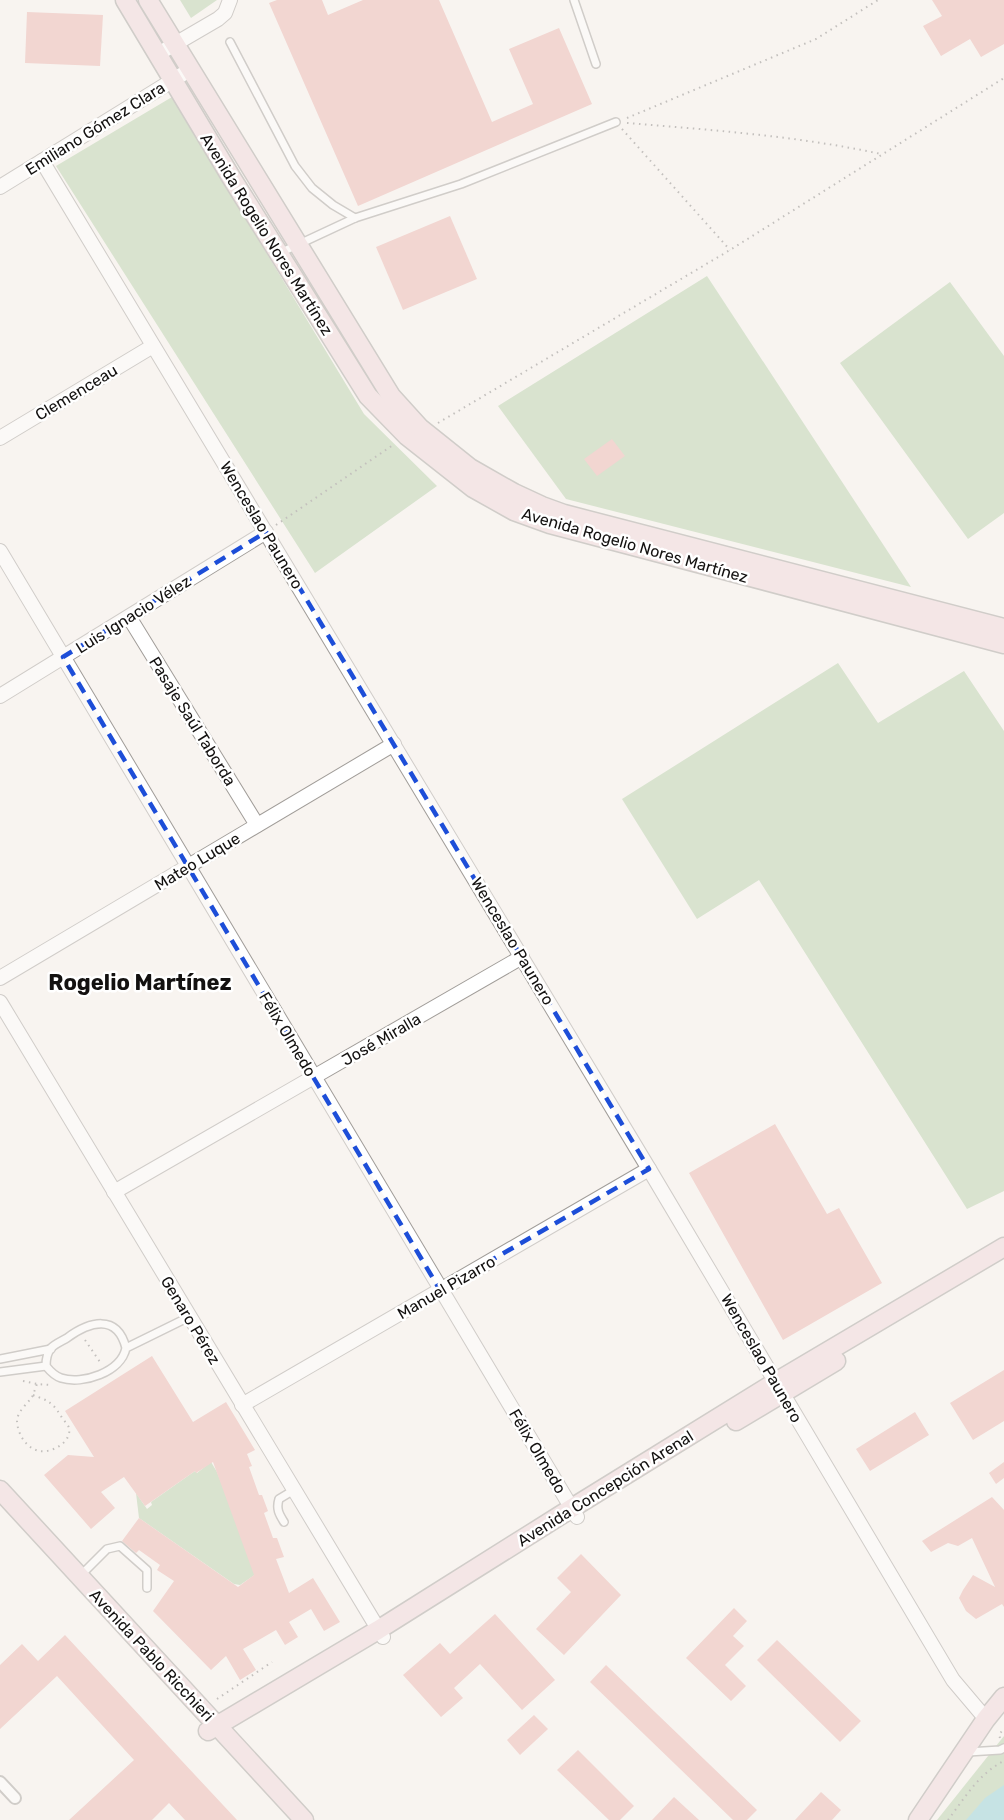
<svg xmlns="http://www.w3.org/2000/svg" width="1004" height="1820" font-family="Rubik,sans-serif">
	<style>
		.green { fill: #b3cea6 }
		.water { fill: #8bced5 }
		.building { fill: #eab1ab }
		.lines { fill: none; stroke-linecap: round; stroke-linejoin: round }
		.service-casing { stroke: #a19d99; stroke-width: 10 }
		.pedestrian-casing { stroke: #a19d99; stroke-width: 14 }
		.minor-casing { stroke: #a19d99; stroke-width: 16 }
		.secondary-casing { stroke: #a19d99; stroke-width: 21 }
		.path { stroke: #84817f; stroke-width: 2; stroke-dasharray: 1.5 4.5; stroke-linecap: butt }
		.service { stroke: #fff; stroke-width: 7 }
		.pedestrian { stroke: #fff; stroke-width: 10 }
		.minor { stroke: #fff; stroke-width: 14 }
		.secondary { stroke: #efd6da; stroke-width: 18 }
		.marked { fill: none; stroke: #1d4ed8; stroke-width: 4.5; stroke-dasharray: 12 8; stroke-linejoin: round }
		.labels { text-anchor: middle; stroke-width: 5; stroke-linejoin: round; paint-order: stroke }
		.street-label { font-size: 16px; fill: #131110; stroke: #fff }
		.district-label { font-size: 22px; font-weight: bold; fill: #131110; stroke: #fff }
	</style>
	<rect width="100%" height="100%" fill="#f8f4f0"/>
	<g class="green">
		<polygon points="180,0 217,0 191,18"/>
		<polygon points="172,97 364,414 437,486 315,573 56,166"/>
		<polygon points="707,276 911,587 566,499 498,406"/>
		<polygon points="950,282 1004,356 1004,513 968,539 840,363"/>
		<polygon points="838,663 878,723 964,671 1004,731 1004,1191 967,1209 759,880 697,919 622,799"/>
		<polygon points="211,1462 217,1472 256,1574 240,1585 234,1584 139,1518 136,1493 147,1509 152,1505 151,1502 195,1471 197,1473"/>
		<polygon points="1004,1736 1004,1820 937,1820"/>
	</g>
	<polygon class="water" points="1004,1785 1004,1820 966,1820 985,1798"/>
	<g class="building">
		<polygon points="277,0 322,0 328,15 363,0 439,0 492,122 533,104 509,49 559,28 592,104 358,206 269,3"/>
		<polygon points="932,0 1004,0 1004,44 981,57 970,39 941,56 923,26 942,16"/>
		<polygon points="27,12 103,15 100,66 25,63"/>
		<polygon points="450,216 477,279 403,310 376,247"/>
		<polygon points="612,439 625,456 597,476 584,459"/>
		<polygon points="775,1124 827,1214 839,1208 882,1283 783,1340 689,1173"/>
		<polygon points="152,1356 193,1422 226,1402 255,1450 247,1454 252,1466 249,1467 259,1495 262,1495 268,1511 264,1513 273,1538 277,1538 284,1557 276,1559 289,1593 313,1578 340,1622 324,1631 311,1609 289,1622 298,1637 285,1645 276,1630 243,1649 256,1670 240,1680 226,1656 211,1670 153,1611 174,1581 157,1570 160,1565 139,1550 136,1553 122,1541 139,1518 238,1587 254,1575 213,1462 196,1473 195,1471 145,1506 124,1477 101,1492 115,1508 91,1529 44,1475 68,1455 94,1457 65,1411"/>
		<polygon points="1004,1370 1004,1421 973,1440 950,1403"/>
		<polygon points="915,1412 929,1435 870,1471 856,1449"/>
		<polygon points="1004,1462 1004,1478 996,1484 989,1473"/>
		<polygon points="992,1497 1004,1510 1004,1607 1002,1604 976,1619 966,1611 959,1598 963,1590 973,1575 995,1587 972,1538 958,1546 948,1543 931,1552 922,1541"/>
		<polygon points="581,1554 621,1595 564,1655 536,1629 571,1592 557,1578"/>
		<polygon points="734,1608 747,1621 733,1636 744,1646 725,1665 746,1686 731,1701 686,1658"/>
		<polygon points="495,1614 555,1680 522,1710 480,1664 454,1688 463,1698 441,1717 403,1675 440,1643 450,1654"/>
		<polygon points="65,1635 181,1760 237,1820 185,1820 169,1803 152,1820 69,1820 134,1760 57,1676 0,1729 0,1665 22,1644 38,1661"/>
		<polygon points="777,1640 861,1721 840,1742 757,1660"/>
		<polygon points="606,1665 757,1810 747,1820 733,1820 590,1682"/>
		<polygon points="534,1715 548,1729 520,1755 507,1740"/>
		<polygon points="578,1750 634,1806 620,1820 609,1820 557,1770"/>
		<polygon points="821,1792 841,1810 832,1820 795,1820"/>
		<polygon points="674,1797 699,1820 652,1820"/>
	</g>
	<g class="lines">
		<g class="service-casing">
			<g id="service">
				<polyline points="574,0 596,64"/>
				<polyline points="230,42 295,166 312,188 333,205 355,218"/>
				<polyline points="280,253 355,218 461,184 616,122"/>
				<path d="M126,1348C117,1313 89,1322 67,1338C62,1341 55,1344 51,1348C47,1353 46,1360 46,1366C50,1371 55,1376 61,1378C83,1385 121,1372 126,1348L189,1317"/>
				<polyline points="0,1359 51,1349"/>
				<polyline points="0,1372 46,1366"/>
				<path d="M284,1522C279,1514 276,1509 279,1499L294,1490"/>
				<polyline points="81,1575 107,1549 120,1546 147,1570 147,1588"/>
				<polyline points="968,1752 1000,1750 1004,1748"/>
			</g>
		</g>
		<g class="pedestrian-casing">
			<polyline id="pedestrian" points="0,1782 15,1798"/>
		</g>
		<g class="minor-casing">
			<g id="minor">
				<polyline points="158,54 218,19 225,13 230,0"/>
				<polyline points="42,161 649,1169 953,1680 986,1719"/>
				<polyline points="0,187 191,69"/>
				<polyline points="0,438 153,346"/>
				<polyline points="0,551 577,1517"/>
				<polyline points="129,617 257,825"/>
				<polyline points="0,696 266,532"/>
				<polyline points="0,978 394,744"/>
				<polyline points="0,1002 383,1637"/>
				<polyline points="114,1192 522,957"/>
				<polyline points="242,1405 649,1169"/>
			</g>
		</g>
		<g class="secondary-casing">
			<g id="secondary">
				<polyline points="125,0 231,177 368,396 407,436 473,488 514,511 550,524 1004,644"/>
				<polyline points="148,0 391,396 420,428 470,468 514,493 542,506 564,514 1004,628"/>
				<polyline points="736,1421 836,1361"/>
				<polyline points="0,1490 304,1820"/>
				<polyline points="208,1731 378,1630 572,1508 776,1382 1004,1247"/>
				<polyline points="918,1820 986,1719 1004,1697"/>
			</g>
		</g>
		<g class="path">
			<polyline points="627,118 816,39 878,0"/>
			<path d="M627,123C712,130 798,136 881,154"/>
			<polyline points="622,129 730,250"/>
			<polyline points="438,423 730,250 1004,78"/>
			<polyline points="276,525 393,445"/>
			<polyline points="85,1340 100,1362"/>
			<polyline points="23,1381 37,1384 50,1385"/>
			<path d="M33,1395C49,1401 52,1402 61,1416C63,1420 68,1424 69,1428C72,1442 52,1453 40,1451C26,1449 17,1433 17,1420C18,1411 27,1404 32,1397C34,1393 35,1389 37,1384"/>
			<polyline points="217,1699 272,1662"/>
			<polyline points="1000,1738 999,1735 1004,1728"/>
			<path d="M948,1820C964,1799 979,1773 1004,1761"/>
		</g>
		<use href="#service" class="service"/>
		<use href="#pedestrian" class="pedestrian"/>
		<use href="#minor" class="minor"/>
		<use href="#secondary" class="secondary"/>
	</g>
	<path d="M0 0H1004V1820H0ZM266,532L649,1169L440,1290L63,657Z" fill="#f8f4f0" fill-opacity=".55" fill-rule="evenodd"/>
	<path class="marked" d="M266,532L649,1169L440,1290L63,657Z"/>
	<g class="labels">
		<g class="street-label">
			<text transform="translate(95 128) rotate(-32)" y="6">Emiliano Gómez Clara</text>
			<text transform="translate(267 234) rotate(58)" y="6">Avenida Rogelio Nores Martínez</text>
			<text transform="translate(76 392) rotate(-31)" y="6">Clemenceau</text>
			<text transform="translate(262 525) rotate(59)" y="6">Wenceslao Paunero</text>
			<text transform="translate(635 545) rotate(16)" y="6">Avenida Rogelio Nores Martínez</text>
			<text transform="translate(133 614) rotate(-32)" y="6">Luis Ignacio Vélez</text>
			<text transform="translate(193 721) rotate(58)" y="6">Pasaje Saúl Taborda</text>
			<text transform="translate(197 861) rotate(-31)" y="6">Mateo Luque</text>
			<text transform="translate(513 941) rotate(59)" y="6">Wenceslao Paunero</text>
			<text transform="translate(288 1034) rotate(59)" y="6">Félix Olmedo</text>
			<text transform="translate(381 1039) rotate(-30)" y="6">José Miralla</text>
			<text transform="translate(446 1287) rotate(-30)" y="6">Manuel Pizarro</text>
			<text transform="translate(191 1320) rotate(59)" y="6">Genaro Pérez</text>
			<text transform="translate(762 1358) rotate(60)" y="6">Wenceslao Paunero</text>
			<text transform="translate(538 1451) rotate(59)" y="6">Félix Olmedo</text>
			<text transform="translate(605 1488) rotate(-32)" y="6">Avenida Concepción Arenal</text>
			<text transform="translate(152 1655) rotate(47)" y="6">Avenida Pablo Ricchieri</text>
		</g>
		<g class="district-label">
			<text x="140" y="990">Rogelio Martínez</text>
		</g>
	</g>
</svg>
